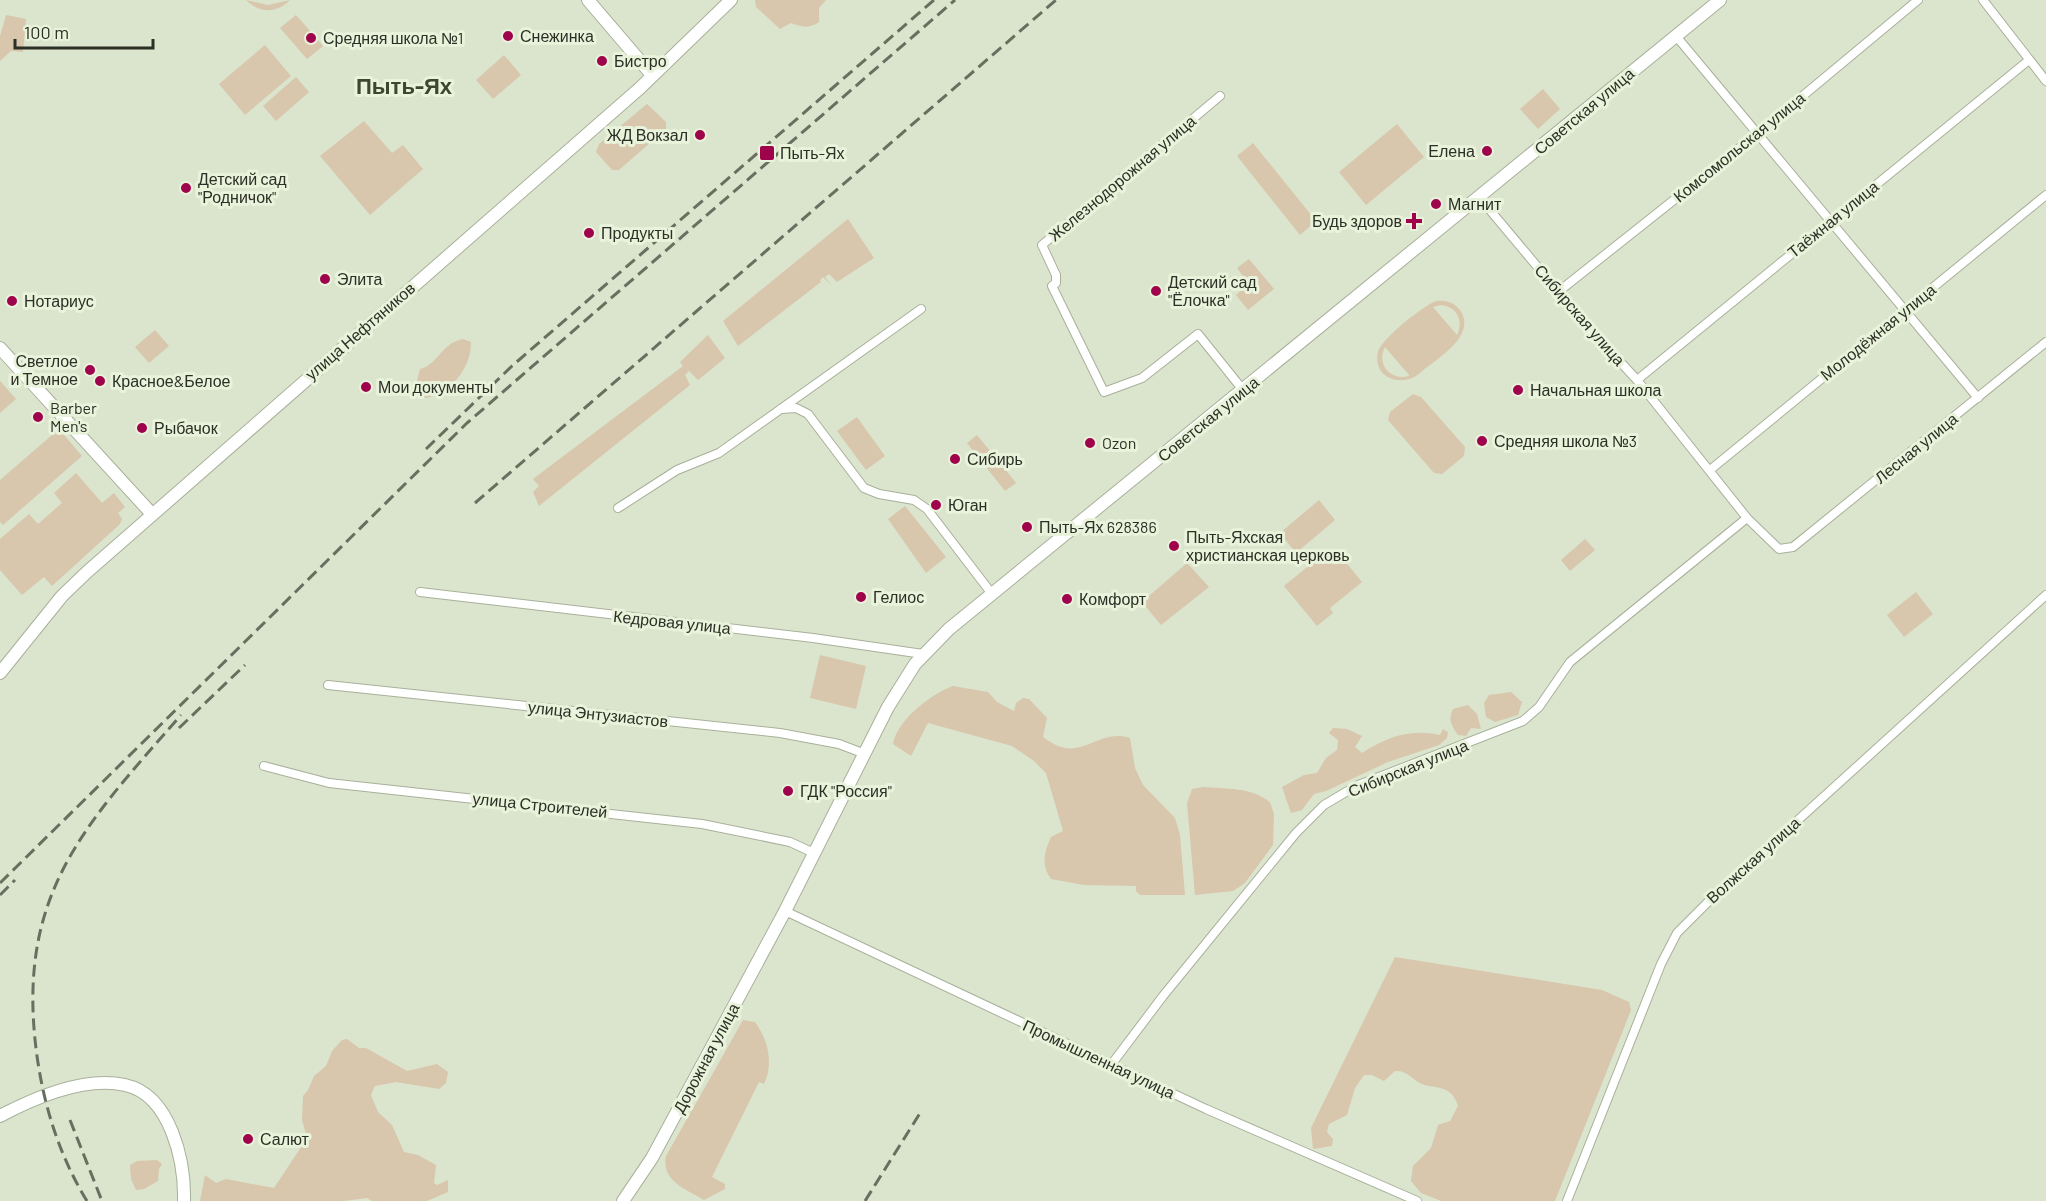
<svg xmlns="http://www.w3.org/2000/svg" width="2046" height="1201" font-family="Barlow,sans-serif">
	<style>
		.green { fill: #d8c6ad; fill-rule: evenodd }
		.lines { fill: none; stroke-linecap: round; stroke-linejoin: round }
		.street-casing { stroke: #a8b09a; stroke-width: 10 }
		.secondary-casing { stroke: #a8b09a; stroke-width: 14 }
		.street { stroke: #fff; stroke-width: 8 }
		.secondary { stroke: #fff; stroke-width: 12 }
		.rail { stroke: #696f60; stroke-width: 3; stroke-dasharray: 12 6; stroke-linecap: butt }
		.poi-dot { fill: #9e034b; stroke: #e9f2da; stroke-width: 2 }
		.labels { text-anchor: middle; stroke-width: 6; stroke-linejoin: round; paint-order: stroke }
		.poi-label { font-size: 16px; fill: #2c2f26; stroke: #e9f2da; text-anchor: start }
		.street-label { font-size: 16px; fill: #2c2f26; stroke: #e9f2da }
		.district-label { font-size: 22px; font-weight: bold; fill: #3e4532; stroke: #e9f2da }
	</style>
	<rect width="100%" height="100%" fill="#dbe5cd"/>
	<g class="green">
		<path d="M246,0L268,5L290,0C276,14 259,13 246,0Z"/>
		<path d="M755,0H826L819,8V22C808,29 802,27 791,23L780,29L756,7Z"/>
		<polygon points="6,15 26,19 23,52 11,51 0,61 0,36"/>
		<polygon points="296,15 323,46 307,59 280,28"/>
		<polygon points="265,45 291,76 245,115 219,84"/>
		<polygon points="504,55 521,75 493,99 476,80"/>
		<polygon points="296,77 309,92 276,121 263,106"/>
		<polygon points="1543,89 1560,109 1538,129 1520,109"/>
		<polygon points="647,104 666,122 666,129 619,170 612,170 596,152 599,144"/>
		<polygon points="364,121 392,153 403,145 423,169 370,215 320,156"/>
		<polygon points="1397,124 1424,157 1366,205 1339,172"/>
		<polygon points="1253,143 1316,221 1300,235 1237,156"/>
		<polygon points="848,219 874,258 837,282 829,274 825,277 831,285 823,277 820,280 821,282 738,346 723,321"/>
		<polygon points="1249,259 1274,289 1248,310 1236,295 1249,284 1237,268"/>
		<path d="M1436,301C1445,300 1454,302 1460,310C1478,336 1436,359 1420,373C1403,388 1372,379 1378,352C1381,339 1423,306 1436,301ZM1441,305C1457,307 1464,320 1457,335L1433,307ZM1385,347L1409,375V376C1390,381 1376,364 1385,347Z"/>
		<polygon points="155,330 169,346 149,363 135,347"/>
		<polygon points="708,335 725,358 698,380 689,371 685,375 690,385 539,506 533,492 539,486 533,479 683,366 680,362"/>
		<path d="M463,339L471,342C472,368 447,400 419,398L417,381L420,369C439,364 441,343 463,339Z"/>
		<polygon points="0,381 16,399 0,413"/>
		<polygon points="1413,394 1421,397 1465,447 1464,456 1442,474 1434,473 1388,420 1390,412"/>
		<polygon points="857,417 885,456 866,470 837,431"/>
		<polygon points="59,429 82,456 3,525 0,522 0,480"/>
		<polygon points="977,435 990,451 979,459 967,443"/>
		<polygon points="993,454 1016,483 1005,491 982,462"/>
		<polygon points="76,473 102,503 114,493 125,507 118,513 122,519 120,524 52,586 44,577 22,595 0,570 0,539 29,514 38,524 62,503 54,493"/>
		<polygon points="1319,500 1335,520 1296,553 1280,533"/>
		<polygon points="905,506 946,557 926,573 888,519"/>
		<polygon points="1585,539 1595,550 1570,571 1561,560"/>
		<polygon points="1335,549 1362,582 1330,608 1333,613 1317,626 1284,586 1327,551 1330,554"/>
		<polygon points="1187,563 1209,587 1161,625 1142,602"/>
		<polygon points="1916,592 1933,614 1904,637 1887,615"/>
		<polygon points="820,655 866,666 856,709 810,698"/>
		<path d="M953,686L988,692L997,702L1014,711L1016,703L1023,698L1029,699L1047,718L1043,737C1081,767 1095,727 1130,738L1135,768L1143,785L1175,818L1180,835L1185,895H1140L1136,891V886L1084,885L1051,879C1041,865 1044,852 1051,837L1063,831L1046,773L1034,761L1012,746L928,723L911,756L893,744C897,720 931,694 953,686Z"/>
		<polygon points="1511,692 1522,702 1518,715 1495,722 1486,717 1484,703 1489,695"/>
		<path d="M1468,705L1477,714L1481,729L1471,728L1466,736L1458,735C1451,725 1448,720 1453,709Z"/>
		<path d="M1333,728L1347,729L1362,736L1355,747L1362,753C1385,738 1410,728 1440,735L1443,729L1448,732L1447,738L1439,745L1388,762L1326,791L1314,794L1302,810L1291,813L1282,787L1304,775L1317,773L1326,758L1337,750L1338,740L1329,733Z"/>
		<path d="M1203,787C1226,789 1251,787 1270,802L1274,814L1273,845L1245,883L1233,891L1195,895L1187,803L1192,789Z"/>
		<path d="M1395,957L1602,990L1629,1002L1631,1010L1624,1028L1555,1201H1441L1421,1193L1411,1181L1413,1166L1431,1148L1438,1125L1450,1121L1458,1106C1451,1082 1432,1090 1420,1083C1411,1078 1406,1070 1395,1071L1384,1081L1372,1075H1364L1355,1088L1347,1115L1329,1124L1327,1132L1333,1139L1332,1146L1313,1149L1311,1128Z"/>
		<path d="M743,1020L755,1022C768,1040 774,1063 764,1084L759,1082L712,1177L725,1184V1189L704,1200C686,1189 661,1181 666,1156Z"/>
		<polygon points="347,1039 359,1048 366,1048 407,1071 437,1064 448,1072 446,1083 439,1089 396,1082 375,1086 371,1095 378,1112 392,1125 404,1152 418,1155 436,1165 434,1183 437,1185 448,1180 448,1192 427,1201 372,1201 367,1198 344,1201 200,1201 205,1175 216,1183 226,1179 274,1188 307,1138 302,1120 303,1096 308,1090 314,1076 326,1066 332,1051 342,1040"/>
		<polygon points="157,1160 162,1164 159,1169 158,1181 144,1189 136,1190 131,1179 130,1165 137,1161"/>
	</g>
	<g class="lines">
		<g class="street-casing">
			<g id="street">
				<polyline points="1983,0 2046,81"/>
				<polyline points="1676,36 1978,398"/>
				<polyline points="1220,96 1042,245 1056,275 1056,283 1052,286 1104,392 1142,378 1198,334 1243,390"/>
				<polyline points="1479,197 1587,326 1637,380 1747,518 1779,549 1793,547 2046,342"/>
				<polyline points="1558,292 1757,134 1918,0"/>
				<polyline points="1637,380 2029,60"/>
				<polyline points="781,409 796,408 808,414 864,488 879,494 914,500 927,509 992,594"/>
				<polyline points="1710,470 2046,195"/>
				<polyline points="618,508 677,470 719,453 921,309"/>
				<polyline points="420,592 813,638 923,654"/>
				<polyline points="328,685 780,733 839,744 865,754"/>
				<polyline points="264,766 329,783 702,824 790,842 814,853"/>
				<polyline points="785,911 1206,1109 1417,1201"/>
				<polyline points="1111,1065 1163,996 1296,833 1324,805 1356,786 1523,721 1539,707 1570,662 1747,518"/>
				<polyline points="1567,1201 1661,964 1677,933 1711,899 2046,595"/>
			</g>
		</g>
		<g class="secondary-casing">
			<g id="secondary">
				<polyline points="588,0 652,75"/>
				<polyline points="0,348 151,513"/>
				<polyline points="0,673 62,596 87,572 640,88 731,0"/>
				<path d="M0,1116C34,1098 85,1076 125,1085C171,1095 185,1162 184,1201"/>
				<polyline points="623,1201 652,1158 785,911 888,707 915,664 949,629 1720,0"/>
			</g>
		</g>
		<use href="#street" class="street"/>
		<use href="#secondary" class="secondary"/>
		<g class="rail">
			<polyline points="426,449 512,366 934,0"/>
			<polyline points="475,503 1056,0"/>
			<polyline points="179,728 245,665"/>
			<polyline points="0,883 467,423 955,0"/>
			<polyline points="0,895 15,880"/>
			<polyline points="70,1120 102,1201"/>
			<path d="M87,1201C60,1157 44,1107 37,1056C15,896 83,827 181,715"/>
			<polyline points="865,1201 922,1110"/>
		</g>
	</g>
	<g class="poi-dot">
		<circle cx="508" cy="36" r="6"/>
		<circle cx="311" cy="38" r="6"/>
		<circle cx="602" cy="61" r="6"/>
		<circle cx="700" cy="135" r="6"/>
		<circle cx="1487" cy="151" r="6"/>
		<rect x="759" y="145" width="16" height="16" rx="3"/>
		<circle cx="186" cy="188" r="6"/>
		<circle cx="1436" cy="204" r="6"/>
		<path d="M1411 212h6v6h6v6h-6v6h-6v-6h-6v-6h6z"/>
		<circle cx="589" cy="233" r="6"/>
		<circle cx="325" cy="279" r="6"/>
		<circle cx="1156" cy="291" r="6"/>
		<circle cx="12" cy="301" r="6"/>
		<circle cx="90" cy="370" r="6"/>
		<circle cx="100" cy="381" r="6"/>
		<circle cx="366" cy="387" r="6"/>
		<circle cx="1518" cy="390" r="6"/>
		<circle cx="38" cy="417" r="6"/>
		<circle cx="142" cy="428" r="6"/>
		<circle cx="1482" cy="441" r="6"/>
		<circle cx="1090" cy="443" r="6"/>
		<circle cx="955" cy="459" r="6"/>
		<circle cx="936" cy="505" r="6"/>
		<circle cx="1027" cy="527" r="6"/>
		<circle cx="1174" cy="546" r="6"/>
		<circle cx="861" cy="597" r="6"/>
		<circle cx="1067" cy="599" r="6"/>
		<circle cx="788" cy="791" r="6"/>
		<circle cx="248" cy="1139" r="6"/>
	</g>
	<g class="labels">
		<g class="poi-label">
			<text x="520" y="42">Снежинка</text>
			<text x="323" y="44">Средняя школа №1</text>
			<text x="614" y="67">Бистро</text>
			<text x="688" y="141" text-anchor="end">ЖД Вокзал</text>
			<text x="1475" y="157" text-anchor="end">Елена</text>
			<text x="780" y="159">Пыть-Ях</text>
			<text x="198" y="185">Детский сад<tspan x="198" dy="18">"Родничок"</tspan></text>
			<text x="1448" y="210">Магнит</text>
			<text x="1402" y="227" text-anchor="end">Будь здоров</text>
			<text x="601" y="239">Продукты</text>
			<text x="337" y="285">Элита</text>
			<text x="1168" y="288">Детский сад<tspan x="1168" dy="18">"Ёлочка"</tspan></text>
			<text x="24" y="307">Нотариус</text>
			<text x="78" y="367" text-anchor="end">Светлое<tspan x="78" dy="18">и Темное</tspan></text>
			<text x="112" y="387">Красное&amp;Белое</text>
			<text x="378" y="393">Мои документы</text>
			<text x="1530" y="396">Начальная школа</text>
			<text x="50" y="414">Barber<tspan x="50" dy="18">Men's</tspan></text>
			<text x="154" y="434">Рыбачок</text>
			<text x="1494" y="447">Средняя школа №3</text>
			<text x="1102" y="449">Ozon</text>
			<text x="967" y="465">Сибирь</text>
			<text x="948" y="511">Юган</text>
			<text x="1039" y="533">Пыть-Ях 628386</text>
			<text x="1186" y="543">Пыть-Яхская<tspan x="1186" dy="18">христианская церковь</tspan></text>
			<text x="873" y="603">Гелиос</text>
			<text x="1079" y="605">Комфорт</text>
			<text x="800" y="797">ГДК "Россия"</text>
			<text x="260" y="1145">Салют</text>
		</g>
		<g class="street-label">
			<text transform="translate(1584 111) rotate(-40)" y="6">Советская улица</text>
			<text transform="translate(1739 147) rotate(-39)" y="6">Комсомольская улица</text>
			<text transform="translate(1122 178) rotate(-40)" y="6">Железнодорожная улица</text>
			<text transform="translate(1833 219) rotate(-39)" y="6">Таёжная улица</text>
			<text transform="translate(1580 315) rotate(49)" y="6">Сибирская улица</text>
			<text transform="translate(360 331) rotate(-41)" y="6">улица Нефтяников</text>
			<text transform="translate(1878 332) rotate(-39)" y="6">Молодёжная улица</text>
			<text transform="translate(1208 419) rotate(-39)" y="6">Советская улица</text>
			<text transform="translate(1916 448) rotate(-39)" y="6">Лесная улица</text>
			<text transform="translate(672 622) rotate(6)" y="6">Кедровая улица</text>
			<text transform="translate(598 714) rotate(6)" y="6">улица Энтузиастов</text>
			<text transform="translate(1408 768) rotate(-22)" y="6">Сибирская улица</text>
			<text transform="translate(540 805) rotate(6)" y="6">улица Строителей</text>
			<text transform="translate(1753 860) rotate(-42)" y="6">Волжская улица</text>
			<text transform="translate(706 1058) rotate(-62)" y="6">Дорожная улица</text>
			<text transform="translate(1099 1059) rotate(25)" y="6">Промышленная улица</text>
		</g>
		<g class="district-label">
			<text x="404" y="94">Пыть-Ях</text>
		</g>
	</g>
	<path d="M15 39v9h138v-9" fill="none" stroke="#2c2f26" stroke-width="3"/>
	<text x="24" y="39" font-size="18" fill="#2c2f26" stroke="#e9f2da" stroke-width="4.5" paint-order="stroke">100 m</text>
</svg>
